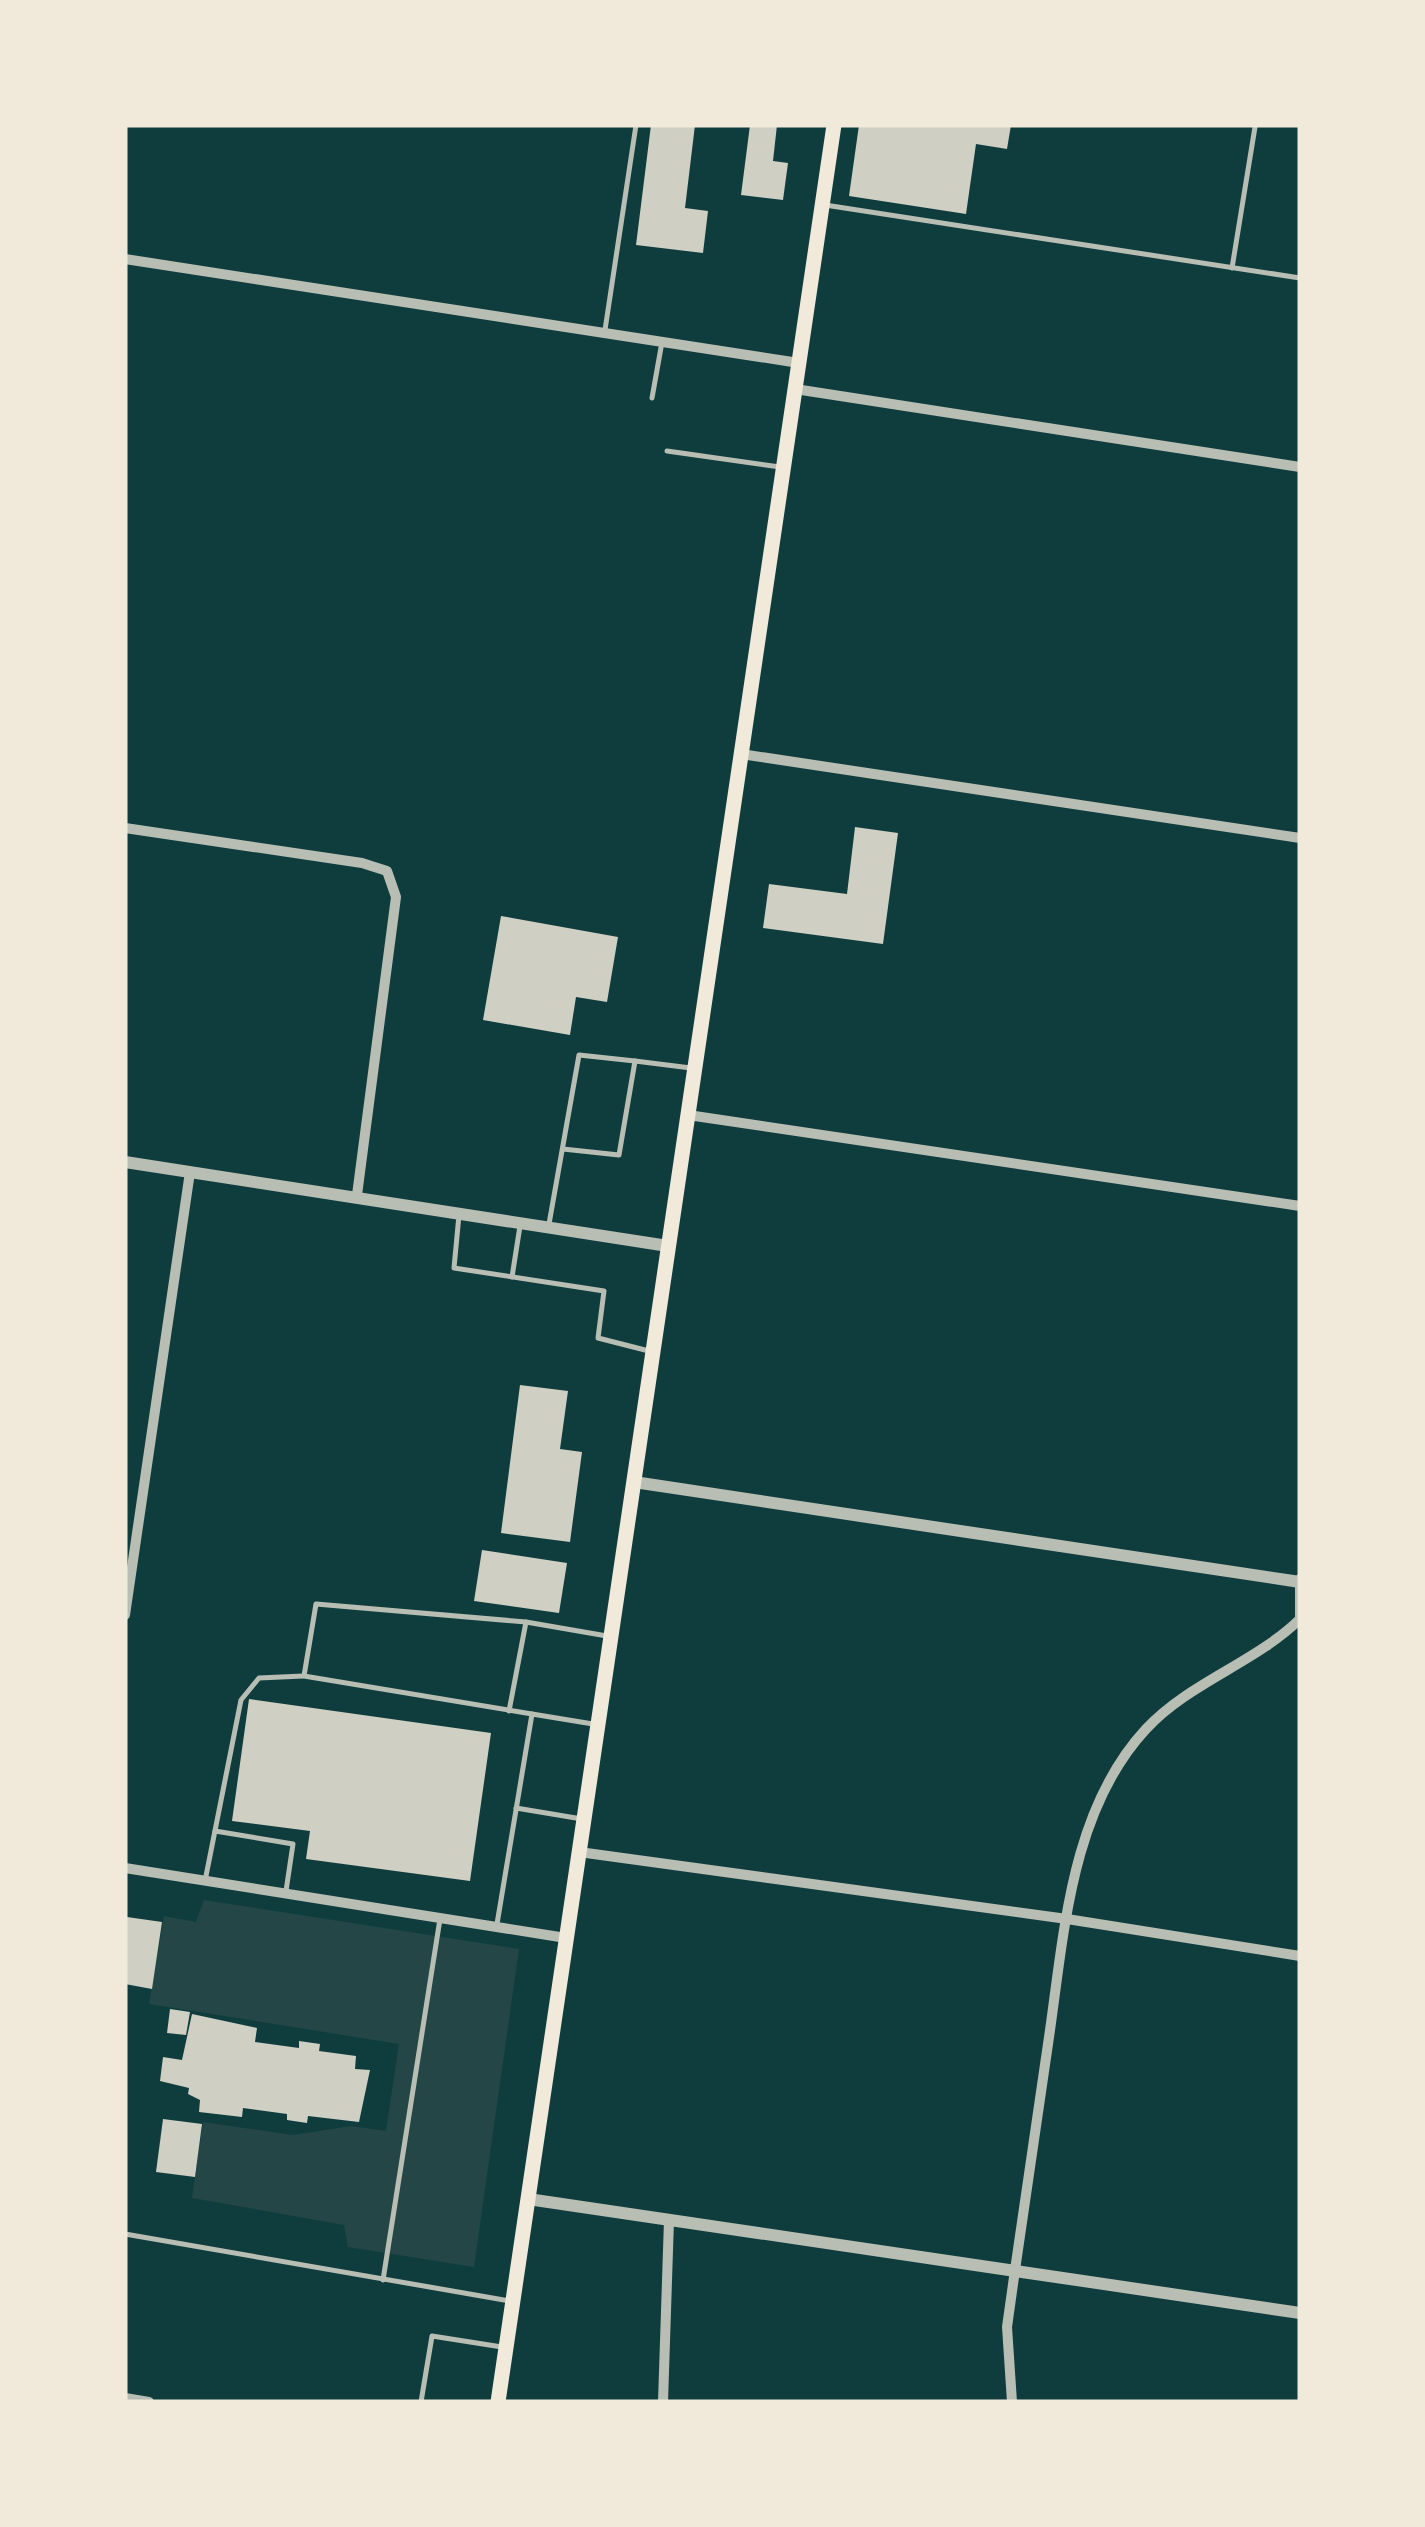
<svg xmlns="http://www.w3.org/2000/svg" width="1425" height="2527" font-family="'Work Sans',sans-serif">
	<style>
		.green { fill: #244646 }
		.building { fill: #cfcfc3 }
		.lines { fill: none; stroke-linecap: round; stroke-linejoin: round }
		.service { stroke: #b8beb3; stroke-width: 5 }
		.minor { stroke: #b8beb3; stroke-width: 10 }
		.tertiary { stroke: #b8beb3; stroke-width: 12 }
		.primary { stroke: #f1e9da; stroke-width: 15 }
	</style>
	<rect width="100%" height="100%" fill="#0f3d3e"/>
	<polygon class="green" points="204,1900 519,1949 474,2267 348,2247 344,2225 192,2198 203,2122 293,2135 351,2126 386,2131 399,2044 149,2004 164,1916 196,1922"/>
	<g class="building">
		<polygon points="651,125 695,125 685,208 708,211 703,253 636,245"/>
		<polygon points="750,125 777,125 773,161 788,163 783,200 741,195"/>
		<polygon points="859,125 1011,125 1007,149 976,144 966,214 849,196"/>
		<polygon points="855,827 898,833 883,944 763,928 769,884 847,894"/>
		<polygon points="501,916 618,937 607,1002 576,997 570,1035 483,1020"/>
		<polygon points="520,1385 568,1391 560,1449 582,1452 570,1542 501,1533"/>
		<polygon points="482,1550 567,1563 559,1613 474,1601"/>
		<polygon points="249,1699 491,1733 470,1881 306,1859 310,1831 232,1821"/>
		<polygon points="127,1917 162,1922 152,1989 125,1984"/>
		<polygon points="170,2009 190,2012 186,2035 167,2033"/>
		<polygon points="192,2014 257,2028 255,2042 299,2048 299,2041 320,2044 319,2051 356,2056 355,2069 370,2070 359,2122 308,2116 307,2123 287,2120 287,2114 243,2108 242,2117 199,2112 200,2100 188,2094 189,2088 160,2081 163,2057 182,2060"/>
		<polygon points="163,2119 202,2124 195,2177 156,2172"/>
	</g>
	<g class="lines">
		<g class="service">
			<polyline points="825,205 1300,278"/>
			<polyline points="1232,268 1255,127"/>
			<polyline points="605,330 636,125"/>
			<polyline points="652,398 662,342"/>
			<polyline points="667,451 780,467"/>
			<polyline points="635,1061 691,1068"/>
			<polyline points="459,1215 454,1268 604,1291 598,1338 649,1351"/>
			<polyline points="549,1224 579,1055 635,1061 619,1155 563,1149"/>
			<polyline points="512,1277 520,1226"/>
			<polyline points="509,1711 526,1622 607,1636"/>
			<polyline points="532,1714 593,1724"/>
			<polyline points="516,1808 582,1819"/>
			<polyline points="215,1831 293,1844 286,1891"/>
			<polyline points="205,1881 241,1700 259,1678 303,1676"/>
			<polyline points="497,1924 532,1714 304,1676 316,1604 526,1622"/>
			<polyline points="125,2234 510,2301"/>
			<polyline points="383,2280 440,1919"/>
			<polyline points="421,2402 432,2336 502,2347"/>
		</g>
		<g class="minor">
			<polyline points="125,259 799,363"/>
			<polyline points="795,389 1300,467"/>
			<polyline points="741,754 1300,838"/>
			<polyline points="125,828 362,863 387,871 396,897 357,1195"/>
			<polyline points="688,1115 1300,1206"/>
			<polyline points="125,1615 190,1172"/>
			<polyline points="579,1852 1067,1919 1300,1956"/>
			<polyline points="125,1868 566,1938"/>
			<polyline points="125,2398 149,2402"/>
			<polyline points="663,2402 669,2220"/>
			<path d="M1012,2402L1007,2327L1015,2270C1026,2195 1037,2119 1048,2044C1064,1938 1069,1812 1146,1729C1190,1682 1255,1663 1300,1619V1579"/>
		</g>
		<g class="tertiary">
			<polyline points="125,1162 668,1246"/>
			<polyline points="634,1482 1300,1582"/>
			<polyline points="528,2199 1300,2313"/>
		</g>
		<polyline class="primary" points="498,2402 834,125"/>
	</g>
	<rect width="1425" height="2527" fill="none" stroke="#f1e9da" stroke-width="255"/>
</svg>
